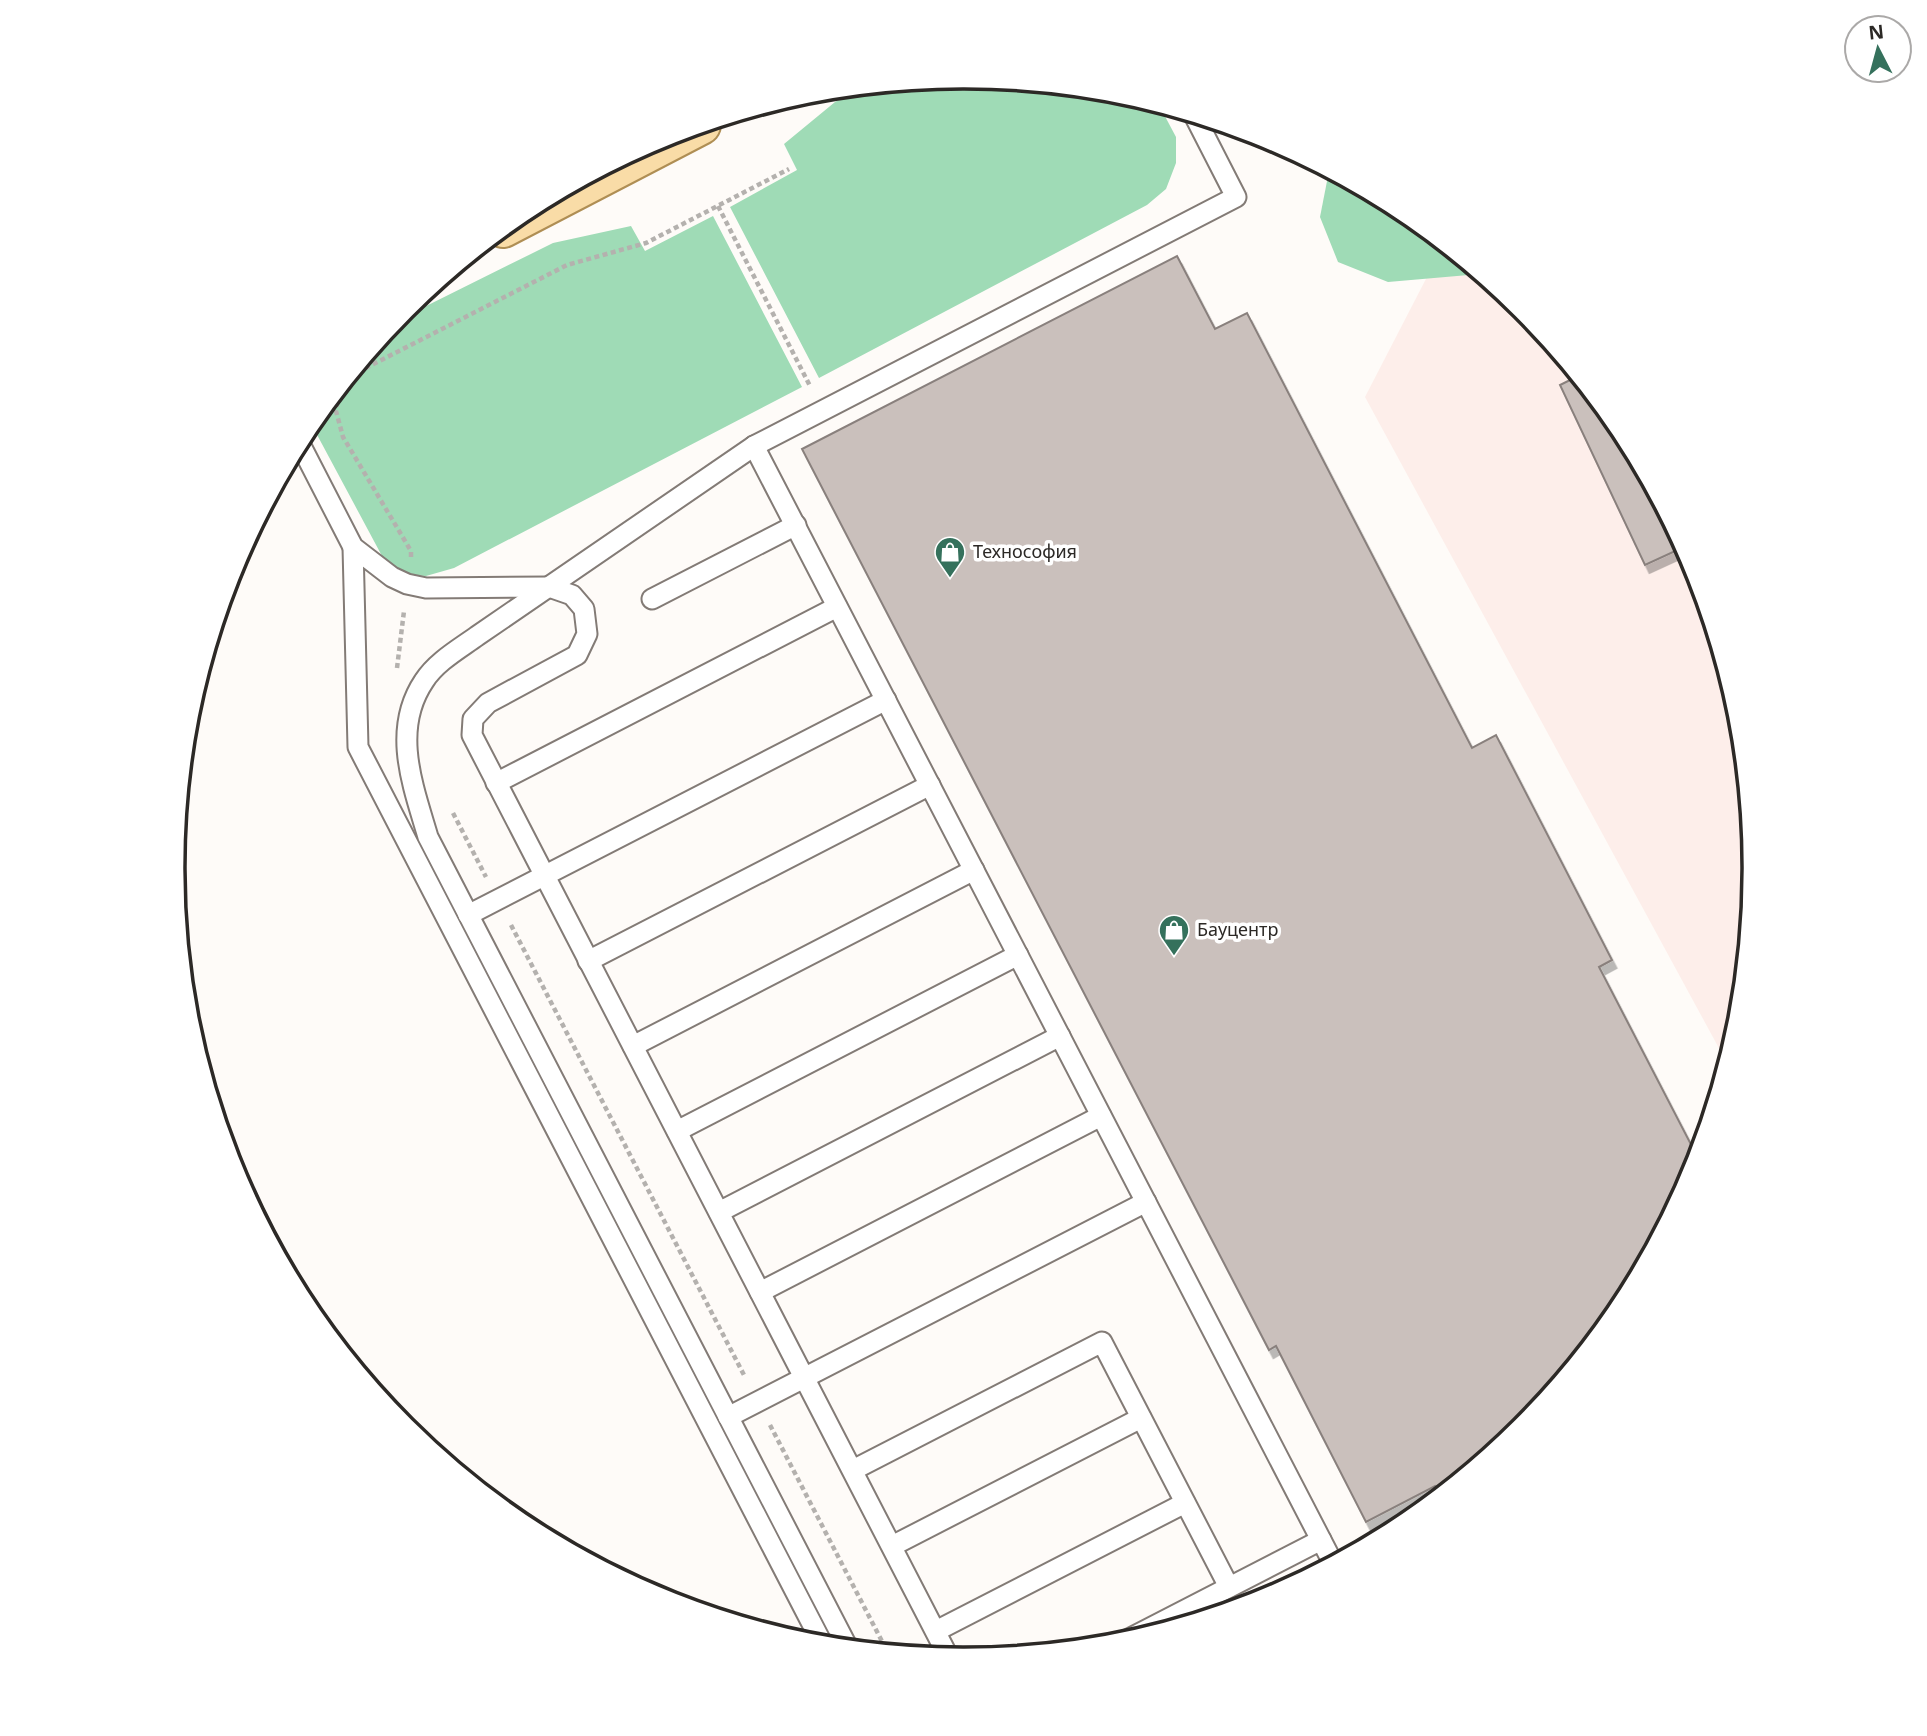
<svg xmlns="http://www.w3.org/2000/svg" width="1927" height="1736" font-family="'Noto Sans',sans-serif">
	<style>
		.industrial { fill: #fdeeea }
		.green { fill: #9fdbb6 }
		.building { fill: #cac0bc; stroke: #89807d; stroke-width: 2; filter: url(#shadow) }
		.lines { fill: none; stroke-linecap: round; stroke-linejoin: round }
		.lane-casing { stroke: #837b76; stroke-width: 23 }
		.primary-casing { stroke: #af8e54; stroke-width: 42 }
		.path { stroke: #b4b1ae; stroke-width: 4.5; stroke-dasharray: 5 3.5; stroke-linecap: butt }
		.lane { stroke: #fff; stroke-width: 19 }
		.primary { stroke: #f9dca7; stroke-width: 38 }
		.labels { text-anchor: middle; stroke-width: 7; stroke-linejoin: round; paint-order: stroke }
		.poi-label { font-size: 18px; fill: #2c2926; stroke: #fff; text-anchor: start }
		.rim { fill: none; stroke: #2c2926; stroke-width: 3.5 }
	</style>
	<defs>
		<filter id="shadow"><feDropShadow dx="4.5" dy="8" stdDeviation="0" flood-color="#0004"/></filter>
	</defs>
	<rect width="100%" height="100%" fill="#fefbf8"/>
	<polygon class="industrial" points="1444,244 1523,309 1621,429 1694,566 1739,714 1754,868 1739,1023 1727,1063 1365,397"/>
	<g class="green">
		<polygon points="964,77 1118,92 1159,105 1176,137 1176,163 1166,189 1147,205 819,378 730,207 797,170 784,144 835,102 864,87"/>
		<polygon points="1329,171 1403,211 1480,274 1388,282 1338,262 1320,217"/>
		<polygon points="713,216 802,387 454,568 426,576 405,575 382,556 315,431 313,420 392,323 553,243 631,226 645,251"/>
	</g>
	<g class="building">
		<polygon points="1177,256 1215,329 1247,313 1472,748 1496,735 1612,960 1599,967 1698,1158 1694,1171 1621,1308 1523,1428 1440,1495 1435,1486 1366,1522 1276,1346 1269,1350 802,449"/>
		<polygon points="1578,376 1621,429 1684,547 1645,565 1560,385"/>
	</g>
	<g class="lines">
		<g class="lane-casing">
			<g id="lane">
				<polyline points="299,442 353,547 392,577 407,584 426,588 549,587 572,595 584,609 587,634 577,655 488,703 473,719 472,735 949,1658"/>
				<polyline points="754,446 1333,1563"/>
				<polyline points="353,547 358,747 823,1645"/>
				<polyline points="652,599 796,525"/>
				<polyline points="496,783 837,607"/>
				<polyline points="468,915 886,700"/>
				<polyline points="588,961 930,785"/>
				<polyline points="633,1046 974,870"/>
				<polyline points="677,1131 1018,955"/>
				<polyline points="719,1212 1060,1036"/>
				<polyline points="760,1292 1101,1116"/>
				<polyline points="728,1417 1146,1202"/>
				<polyline points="853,1470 1102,1342 1229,1587"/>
				<polyline points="892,1546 1141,1418"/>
				<polyline points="936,1631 1185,1503"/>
				<polyline points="1121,1643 1321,1540"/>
				<path d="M848,1648L428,837C413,786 391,730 424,681C436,662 459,649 477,636L754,446L1236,197L1194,115"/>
			</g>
		</g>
		<g class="primary-casing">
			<polyline id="primary" points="503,228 701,125"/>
		</g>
		<g class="path">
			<polyline points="718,206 810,386"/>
			<polyline points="411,557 411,551 343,437 336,411 339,391 358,372 567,265 646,243 789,169"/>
			<polyline points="397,668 404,611"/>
			<polyline points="453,813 486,877"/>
			<polyline points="511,925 745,1377"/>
			<polyline points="770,1425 887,1651"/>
		</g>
		<use href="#lane" class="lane"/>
		<use href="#primary" class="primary"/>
	</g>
	<defs>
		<g id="shop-pin" transform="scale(1.575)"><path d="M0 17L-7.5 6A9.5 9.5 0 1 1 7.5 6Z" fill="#35715c" stroke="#fff"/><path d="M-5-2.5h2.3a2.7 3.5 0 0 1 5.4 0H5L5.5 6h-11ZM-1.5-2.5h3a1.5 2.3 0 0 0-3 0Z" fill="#fff"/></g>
	</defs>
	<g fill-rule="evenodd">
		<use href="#shop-pin" x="950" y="552"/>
		<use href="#shop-pin" x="1174" y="930"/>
	</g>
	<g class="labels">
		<g class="poi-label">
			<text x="973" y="558">Технософия</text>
			<text x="1197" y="936">Бауцентр</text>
		</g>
	</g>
	<path d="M0 0H1927V1736H0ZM963 89H964A778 778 0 0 1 1742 867V869A778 778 0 0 1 964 1647H963A778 778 0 0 1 185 869V867A778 778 0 0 1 963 89Z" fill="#fff" fill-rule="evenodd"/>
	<path class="rim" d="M963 89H964A778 778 0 0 1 1742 867V869A778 778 0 0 1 964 1647H963A778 778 0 0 1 185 869V867A778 778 0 0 1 963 89Z"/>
	<g transform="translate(1878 49) rotate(354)"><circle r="33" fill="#ffffff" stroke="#aba9a8" stroke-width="2"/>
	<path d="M0-5L12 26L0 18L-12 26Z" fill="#35715c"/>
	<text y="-10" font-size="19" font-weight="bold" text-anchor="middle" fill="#2c2926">N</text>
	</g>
</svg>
